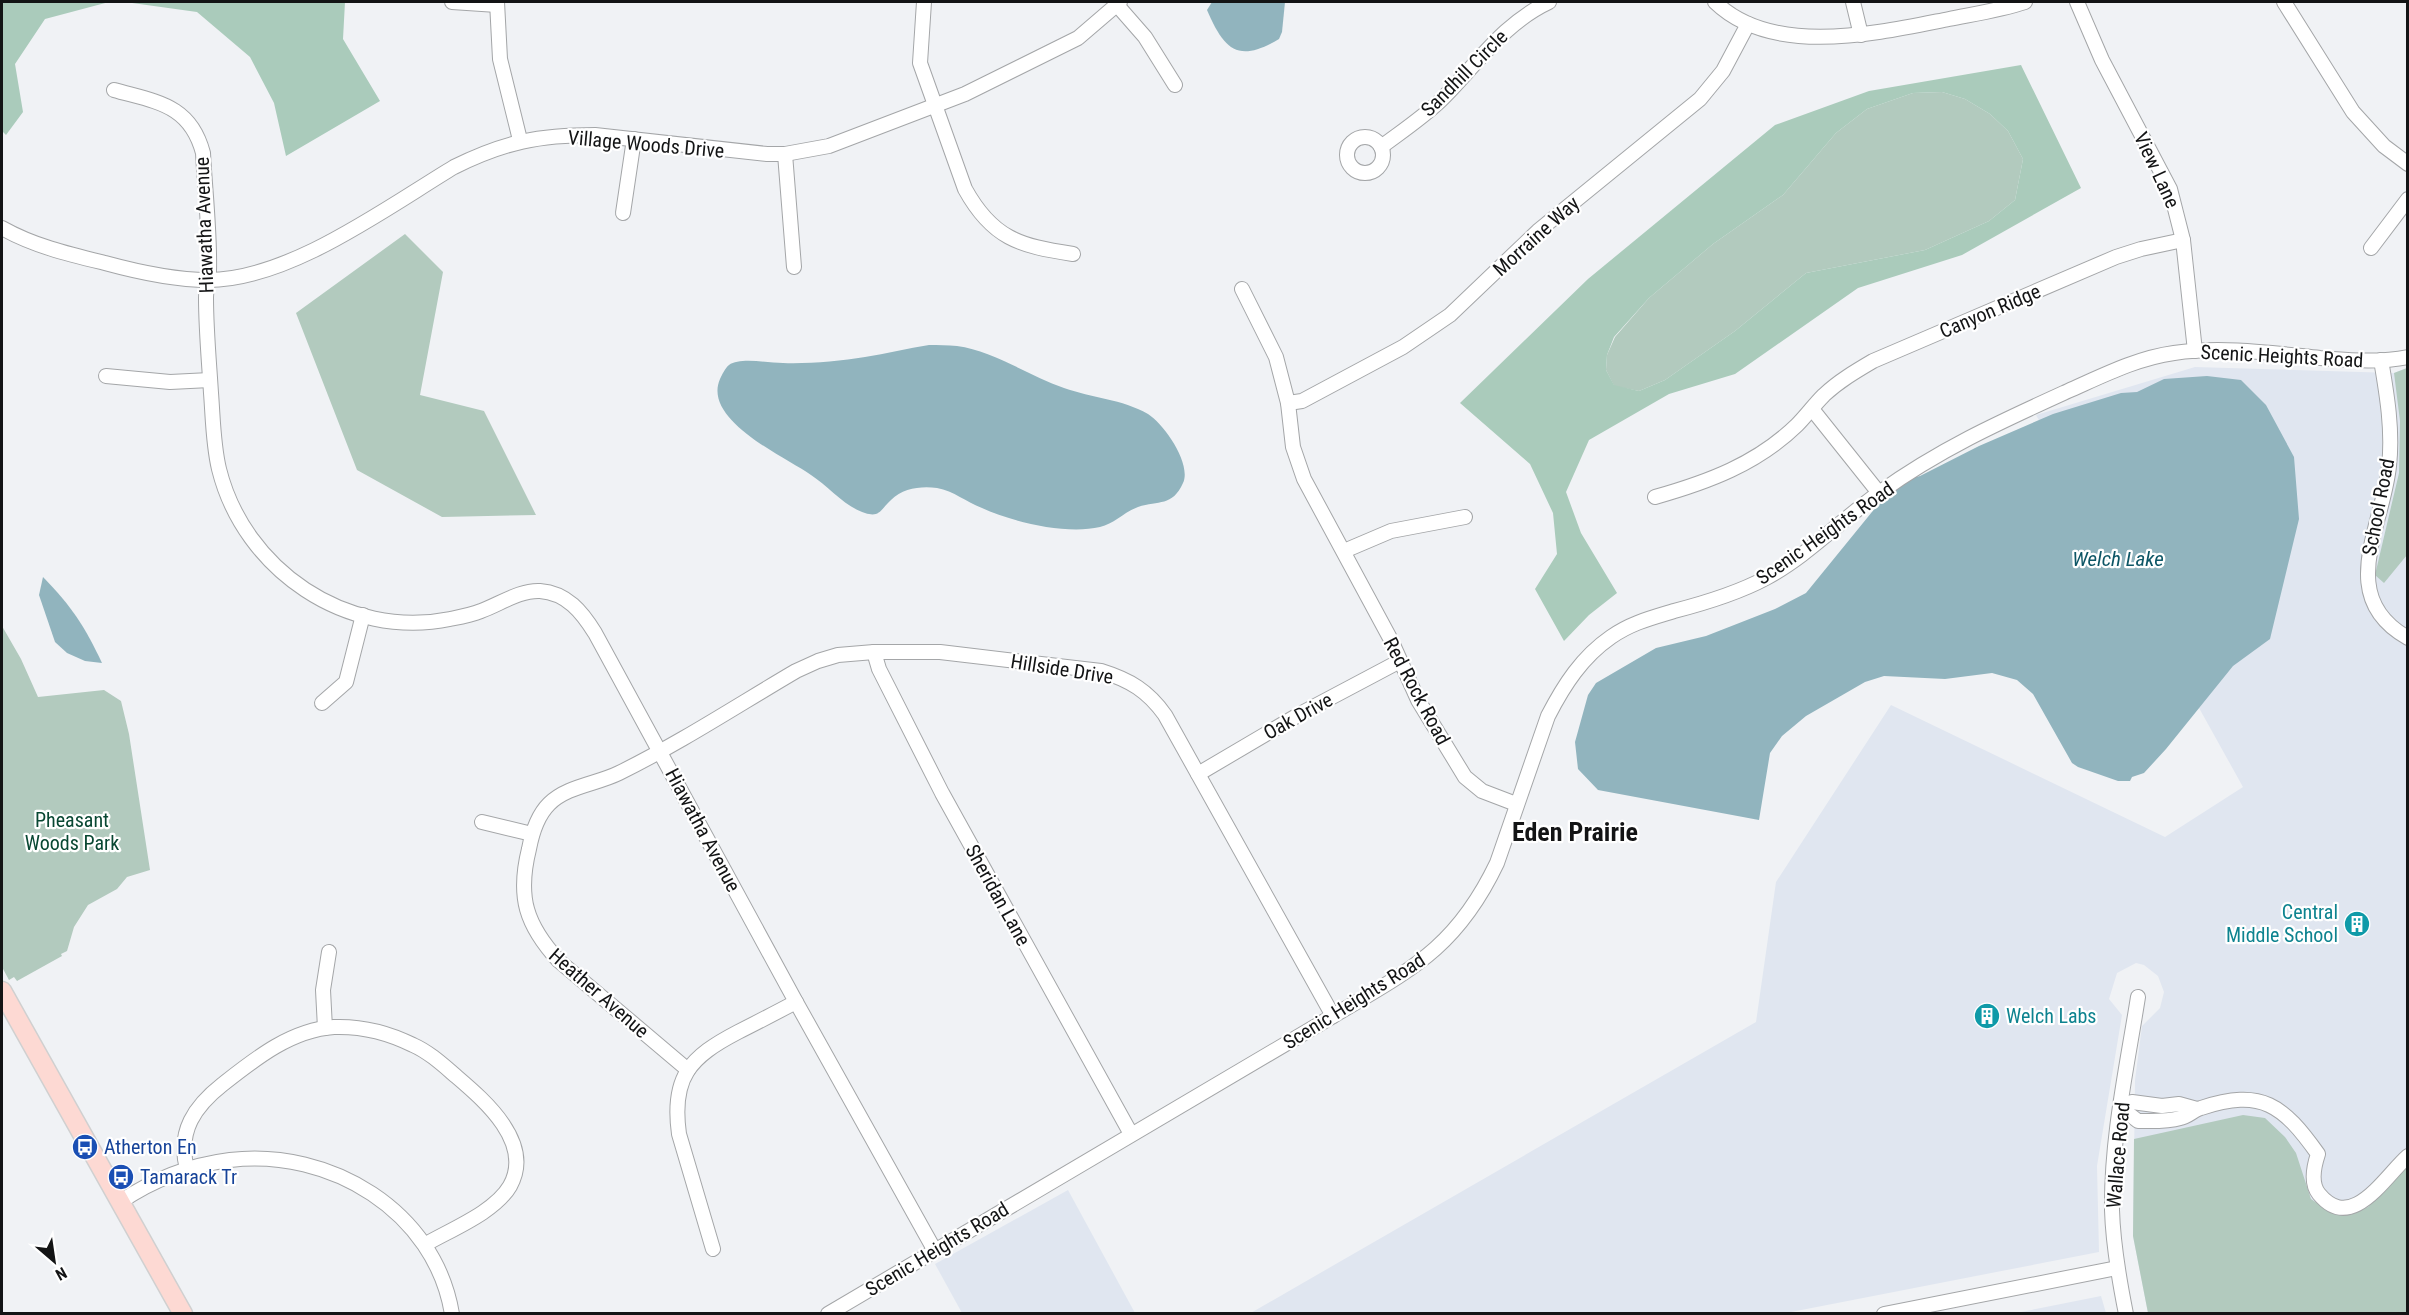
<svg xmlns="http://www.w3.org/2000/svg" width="2409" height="1315" font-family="'Roboto Condensed',sans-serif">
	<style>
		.built { fill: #e0e6f0 }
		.green { fill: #b2cabe }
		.forest { fill: #aacbbb; fill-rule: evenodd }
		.water { fill: #91b4be }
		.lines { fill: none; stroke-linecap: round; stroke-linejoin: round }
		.minor-casing { stroke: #a4a6a8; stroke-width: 16 }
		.major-casing { stroke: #d0d0d0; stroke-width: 21 }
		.minor { stroke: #fff; stroke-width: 14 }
		.major { stroke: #fdd9d3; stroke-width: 18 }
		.labels { text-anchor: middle; stroke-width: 4.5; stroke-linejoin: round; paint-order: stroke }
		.street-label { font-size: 20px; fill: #131415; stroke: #fff }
		.park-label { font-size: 20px; fill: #084732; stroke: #fff }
		.culture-label { font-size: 20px; fill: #0d838f; stroke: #fff; text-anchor: end }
		.transit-label { font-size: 20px; fill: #164399; stroke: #fff; text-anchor: start }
		.water-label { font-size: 21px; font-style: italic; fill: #0d5666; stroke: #fff }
		.district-label { font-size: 26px; font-weight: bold; fill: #131415; stroke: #fff }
	</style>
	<rect width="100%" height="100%" fill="#f0f2f5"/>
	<g class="built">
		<polygon points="2195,367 2394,373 2407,368 2407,1313 2148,1313 2133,1236 2135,1080 2142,1026 2160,1008 2164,992 2158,976 2144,965 2136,963 2117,973 2109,999 2122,1015 2097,1166 2099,1252 1786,1313 1249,1314 1756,1022 1776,882 1891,705 2165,837 2243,787 2036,415"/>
		<polygon points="1068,1190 1135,1313 962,1313 935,1264"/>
		<polygon points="2101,1296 2106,1313 2016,1313"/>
	</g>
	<g class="green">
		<polygon points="1942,92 1965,99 1990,114 2008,131 2023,159 2015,200 1989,221 1925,250 1806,273 1735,331 1665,380 1639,391 1614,386 1606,370 1607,355 1615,337 1649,298 1713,244 1783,195 1836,133 1867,109 1913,93"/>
		<polygon points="405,234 443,272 420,395 484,411 536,515 442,517 357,470 296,313"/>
		<polygon points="2407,368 2407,555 2384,583 2375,575 2399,473 2400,421 2394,373"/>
		<polygon points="2,626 21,659 38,697 104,690 121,701 129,734 150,870 127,877 117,889 88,905 74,927 67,951 61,954 62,956 17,981 14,977 9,980 2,967"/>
		<polygon points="2243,1115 2265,1118 2285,1137 2296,1153 2311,1199 2333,1214 2350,1215 2368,1207 2407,1165 2407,1313 2148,1313 2133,1236 2134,1139"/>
	</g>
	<g class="forest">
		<polygon points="2,2 109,2 45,19 15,64 23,112 6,135 2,131"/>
		<polygon points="125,2 345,2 343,39 380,101 286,156 274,103 250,57 197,12"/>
		<path d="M2021,65L2081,188L1962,255L1858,288L1735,374L1669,394L1589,440L1566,492L1581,533L1617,593L1589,615L1564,641L1535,589L1557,554L1553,513L1530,464L1460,403L1588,279L1775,125L1869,91ZM1942,92L1965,99L1990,114L2008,131L2023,159L2015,200L1989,221L1925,250L1806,273L1735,331L1665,380L1639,391L1614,385L1606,370L1607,355L1614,337L1649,298L1713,244L1783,195L1836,133L1867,109L1913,93Z"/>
	</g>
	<g class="water">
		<path d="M1212,2H1285L1282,32L1279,39C1237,64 1224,49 1207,10Z"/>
		<path d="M929,345C938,345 948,345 957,346C994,351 1029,376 1064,388C1092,398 1122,399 1148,414C1164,424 1192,464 1183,483C1172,507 1159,500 1138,507C1124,512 1114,524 1100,527C1066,535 1013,522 982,508C966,502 954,491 937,488C921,486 903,488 891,500C881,509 880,518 865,513C845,507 828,486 811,475C785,457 702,420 720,379C722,375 725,368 729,365C740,357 768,363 783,363C808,364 840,361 865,357C886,354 908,348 929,345Z"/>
		<polygon points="2207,376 2241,380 2266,405 2294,457 2299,519 2270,639 2233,666 2166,749 2144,773 2132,777 2130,781 2118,781 2078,767 2072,763 2033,694 2017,680 1992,673 1945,679 1884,676 1865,682 1806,716 1782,736 1770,753 1759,820 1598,790 1578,769 1575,742 1588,695 1596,683 1656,648 1706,636 1775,609 1806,593 1876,507 1906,480 1920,476 1979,446 2053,414 2121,393 2137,392 2164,379"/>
		<path d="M43,577C72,607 84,625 102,663L85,661L67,653L55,642L39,595Z"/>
	</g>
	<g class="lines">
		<g class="minor-casing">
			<g id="minor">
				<polyline points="452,2 497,5"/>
				<polyline points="497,2 500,59 520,140"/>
				<path d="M924,2L920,63L965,189C992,238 1019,246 1073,254"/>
				<path d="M1715,2C1773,58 1878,33 1949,19C1974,14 2001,10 2025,2"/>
				<polyline points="1853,2 1861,35"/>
				<polyline points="2077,2 2102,60 2170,189 2183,240 2195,351"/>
				<polyline points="2284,2 2353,112 2384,146 2408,164"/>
				<polyline points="1117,5 1145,37 1175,85"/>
				<path d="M114,90C156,102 190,104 203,153C205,192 210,232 209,271C209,280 206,289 206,298C206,329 209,361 211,393C213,418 213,444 219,469C244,570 347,640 450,619C460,617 471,615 481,611C500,604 520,590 540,591C567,593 582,612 595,633L796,1002L935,1251"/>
				<circle cx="1365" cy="155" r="18"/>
				<path d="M1381,147C1401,132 1422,118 1440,101C1476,66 1502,24 1549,2"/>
				<polyline points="785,154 794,267"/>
				<polyline points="623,213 634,139"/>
				<path d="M2,228C34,246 68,254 105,263C138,272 173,280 208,280C289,280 386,208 454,167C504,142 539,135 595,135L767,154H785L829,146L965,94L1078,38L1120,2"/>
				<polyline points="2371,248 2408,199"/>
				<polyline points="1242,289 1276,357 1288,403 1293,447 1304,479 1391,640 1418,700 1465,777 1482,791 1516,804"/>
				<path d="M2381,360C2387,395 2393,431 2389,466C2383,527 2335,597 2408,638"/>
				<polyline points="106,376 170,382 210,380"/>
				<polyline points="1288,403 1302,401 1403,347 1450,315 1538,231 1700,99 1723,71 1748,24"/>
				<polyline points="1812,409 1879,493"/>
				<path d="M1655,497C1708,482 1757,464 1797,425C1806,416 1814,405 1824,395C1839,381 1856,371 1873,361L2116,257L2141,249L2183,240"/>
				<polyline points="1344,551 1391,531 1465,517"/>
				<polyline points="874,652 879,669 942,793 1131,1134"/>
				<polyline points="322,703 346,682 363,615"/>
				<polyline points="1198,774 1300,714 1400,661"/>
				<polyline points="482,822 532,834"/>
				<polyline points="325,1028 323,990 329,952"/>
				<path d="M688,1070L559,961C526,925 517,897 529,849C532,833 537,816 549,804C567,786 597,784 619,773C680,743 738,705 796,671L818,661L838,655L874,652H940L1101,671C1130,680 1148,691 1165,715L1333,1016"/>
				<path d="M2121,1108L2138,1121C2152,1121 2167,1122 2180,1118C2188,1117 2193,1110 2201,1108C2262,1088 2283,1105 2318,1154C2314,1166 2310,1183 2319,1194C2352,1234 2385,1176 2408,1156"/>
				<polyline points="2121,1108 2132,1102 2162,1106 2179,1104 2197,1109"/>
				<path d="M187,1169C177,1131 195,1106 223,1084C256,1058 291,1030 334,1027C362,1026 389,1033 413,1045C429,1052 443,1065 457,1077C485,1101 534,1143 510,1186C495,1212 452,1229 426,1244"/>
				<path d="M120,1202C154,1179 190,1165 230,1160C330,1148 435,1211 452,1314"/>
				<path d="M713,1249L679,1134C671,1077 690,1057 738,1032C758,1022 777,1012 796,1002"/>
				<path d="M828,1314L1333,1016C1410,970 1456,949 1497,863L1548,716C1564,685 1582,657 1611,637C1631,623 1651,618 1674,611C1705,603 1738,593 1766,578C1807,556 1841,520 1879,493C1940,449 2000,422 2068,391C2102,376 2137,358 2174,353C2222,346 2271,353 2320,358C2349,360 2378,363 2408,357"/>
				<polyline points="1884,1314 2117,1268"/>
				<path d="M2126,1314C2119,1279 2113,1245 2112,1210C2111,1138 2127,1067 2138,997"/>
			</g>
		</g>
		<g class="major-casing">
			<polyline id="major" points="2,991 183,1314"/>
		</g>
		<use href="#minor" class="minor"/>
		<use href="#major" class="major"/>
	</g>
	<defs>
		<g id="building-disc" transform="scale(1.35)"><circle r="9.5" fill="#0f9aa8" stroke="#fff"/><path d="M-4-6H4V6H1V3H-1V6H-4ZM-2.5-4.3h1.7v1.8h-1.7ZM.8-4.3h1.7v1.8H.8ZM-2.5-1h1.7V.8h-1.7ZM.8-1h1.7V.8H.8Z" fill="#fff"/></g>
		<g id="bus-disc" transform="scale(1.35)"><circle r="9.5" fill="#1a4fb4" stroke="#fff"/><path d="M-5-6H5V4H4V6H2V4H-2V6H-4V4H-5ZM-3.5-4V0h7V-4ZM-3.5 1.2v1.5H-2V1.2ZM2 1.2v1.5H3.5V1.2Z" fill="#fff"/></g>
	</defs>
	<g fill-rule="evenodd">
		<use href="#building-disc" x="2357" y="924"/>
		<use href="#building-disc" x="1987" y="1016"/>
		<use href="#bus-disc" x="85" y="1147"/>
		<use href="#bus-disc" x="121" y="1177"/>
	</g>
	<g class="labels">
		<g class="street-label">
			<text transform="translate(1464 73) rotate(-45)" y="7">Sandhill Circle</text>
			<text transform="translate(646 144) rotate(5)" y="7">Village Woods Drive</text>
			<text transform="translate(2157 170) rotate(65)" y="7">View Lane</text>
			<text transform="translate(204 225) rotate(-92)" y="7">Hiawatha Avenue</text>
			<text transform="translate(1536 236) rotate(-42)" y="7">Morraine Way</text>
			<text transform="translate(1990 311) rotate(-23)" y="7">Canyon Ridge</text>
			<text transform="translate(2282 356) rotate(3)" y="7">Scenic Heights Road</text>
			<text transform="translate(2378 507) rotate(-79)" y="7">School Road</text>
			<text transform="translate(1825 533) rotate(-35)" y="7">Scenic Heights Road</text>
			<text transform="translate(1062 669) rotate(9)" y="7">Hillside Drive</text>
			<text transform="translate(1417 691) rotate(62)" y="7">Red Rock Road</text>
			<text transform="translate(1298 716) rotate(-29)" y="7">Oak Drive</text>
			<text transform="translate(703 830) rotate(62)" y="7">Hiawatha Avenue</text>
			<text transform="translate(998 895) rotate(61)" y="7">Sheridan Lane</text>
			<text transform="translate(599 993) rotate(41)" y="7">Heather Avenue</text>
			<text transform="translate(1354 1001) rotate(-32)" y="7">Scenic Heights Road</text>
			<text transform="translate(2118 1155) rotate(-85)" y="7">Wallace Road</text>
			<text transform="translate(937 1249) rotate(-31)" y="7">Scenic Heights Road</text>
		</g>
		<g class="park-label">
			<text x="72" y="827">Pheasant<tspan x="72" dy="23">Woods Park</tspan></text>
		</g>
		<g class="culture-label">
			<text x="2338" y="919">Central<tspan x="2338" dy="23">Middle School</tspan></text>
			<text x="2006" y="1023" text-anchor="start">Welch Labs</text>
		</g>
		<g class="transit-label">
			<text x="104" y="1154">Atherton En</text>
			<text x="140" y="1184">Tamarack Tr</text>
		</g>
		<g class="water-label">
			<text x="2118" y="566">Welch Lake</text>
		</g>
		<g class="district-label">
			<text x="1575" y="841">Eden Prairie</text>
		</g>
	</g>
	<rect width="2409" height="1315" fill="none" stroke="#131415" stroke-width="6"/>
	<g transform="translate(54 1261) rotate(151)" stroke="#ffffff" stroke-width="4.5" paint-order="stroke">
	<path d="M0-4.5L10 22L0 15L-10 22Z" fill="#131415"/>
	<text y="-9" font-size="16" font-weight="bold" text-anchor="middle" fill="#131415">N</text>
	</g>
</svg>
